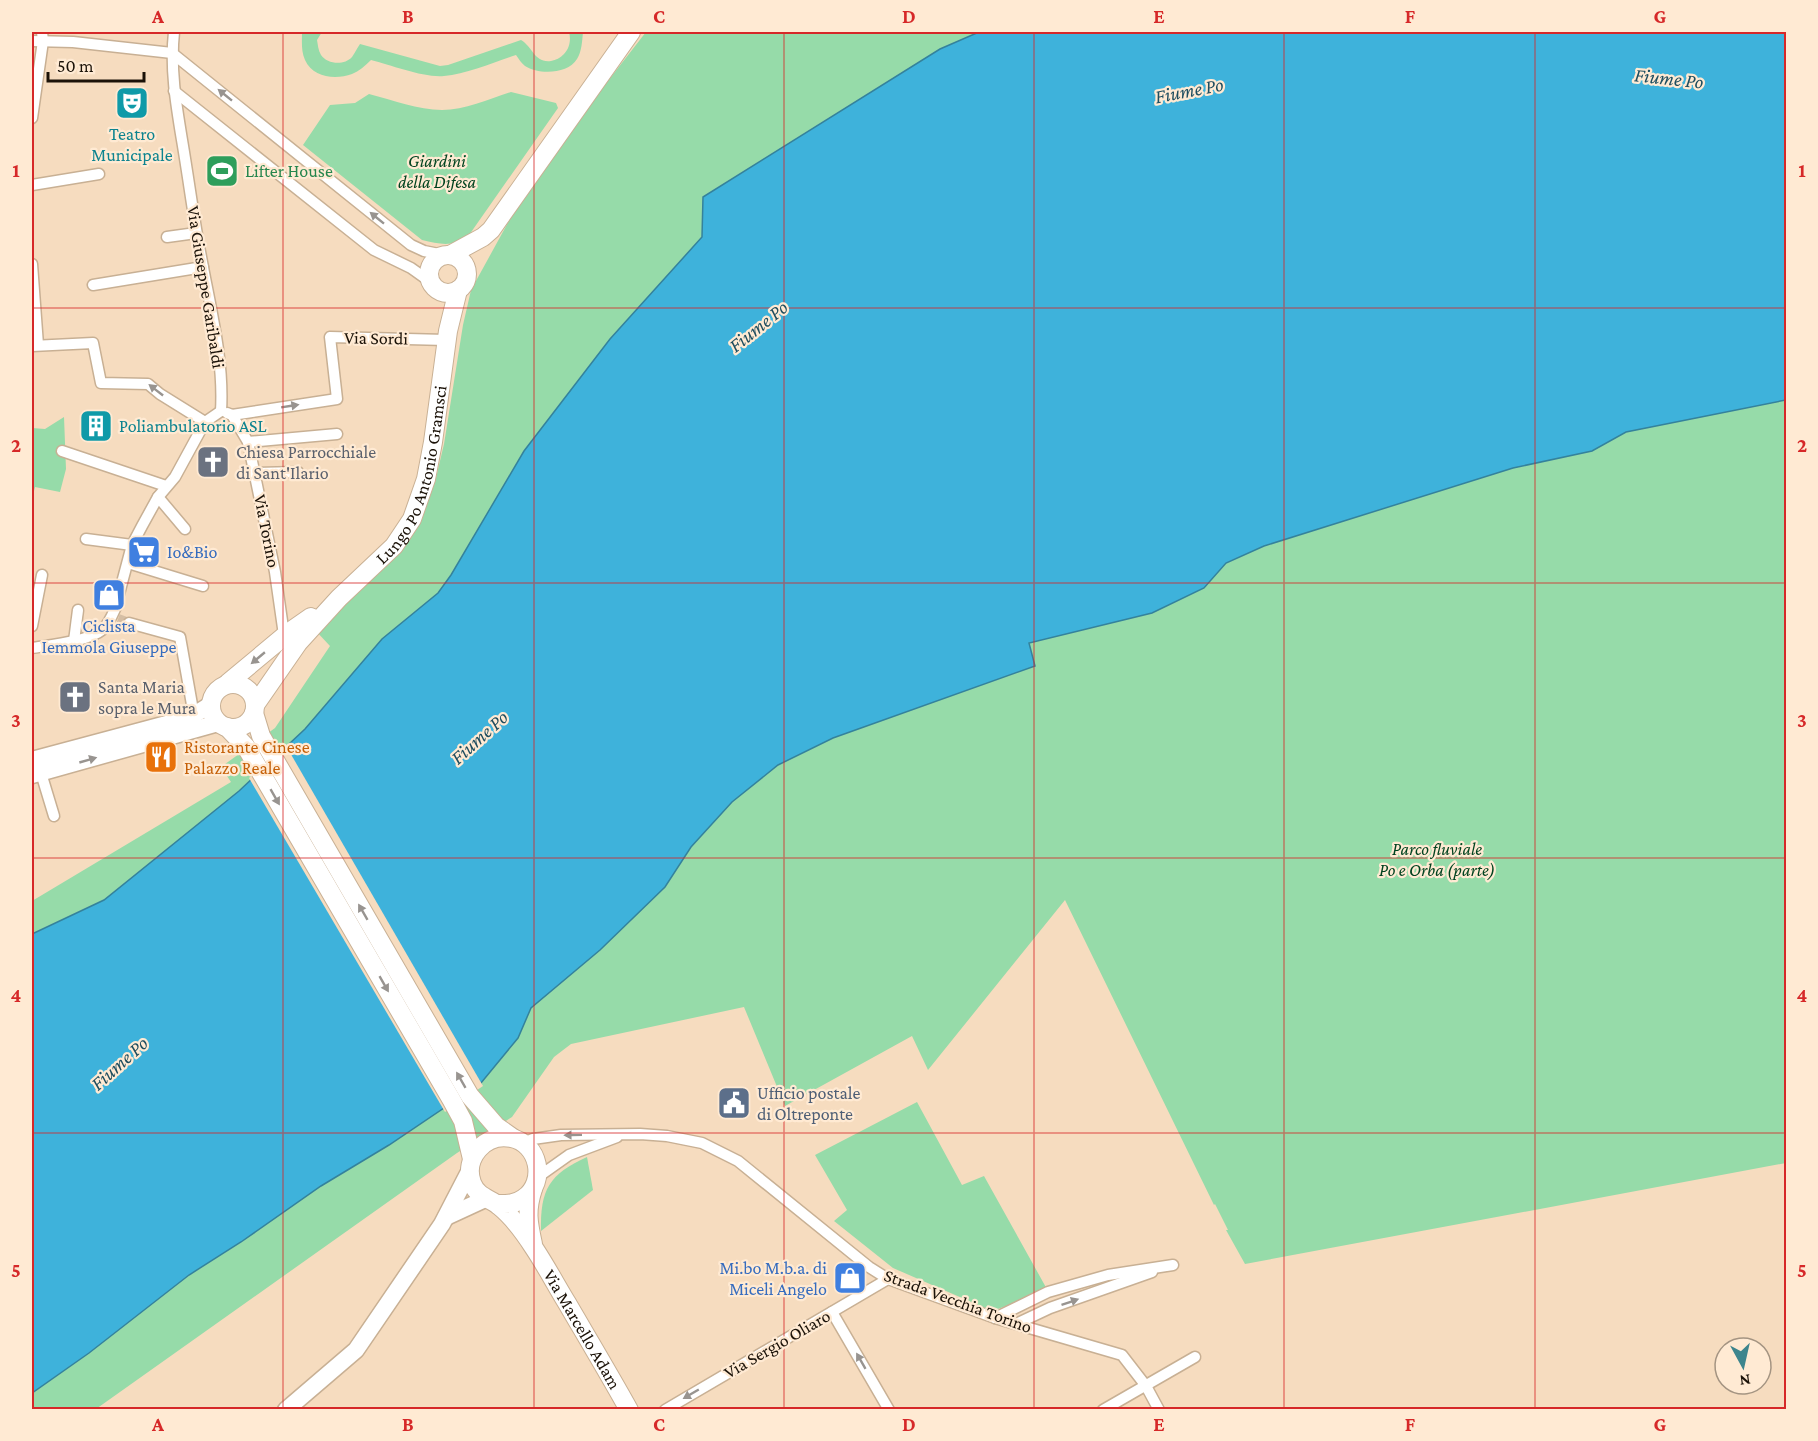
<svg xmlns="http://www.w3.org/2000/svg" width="1818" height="1441" font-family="'Crimson Pro',serif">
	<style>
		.green { fill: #96dba9 }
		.water { fill: #3eb2db; stroke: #34829c; stroke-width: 1.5 }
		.pier { fill: #f6dcbf }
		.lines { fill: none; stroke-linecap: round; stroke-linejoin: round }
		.street-tunnel { stroke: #d5bea4; stroke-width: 10; stroke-dasharray: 10 5; stroke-linecap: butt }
		.street-casing { stroke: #c8b094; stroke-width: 13 }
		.secondary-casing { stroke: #c8b094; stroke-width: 19 }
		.primary-casing { stroke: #c8b094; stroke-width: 20 }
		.street { stroke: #fff; stroke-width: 10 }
		.secondary { stroke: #fff; stroke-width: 16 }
		.primary { stroke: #fff; stroke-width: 18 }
		.oneway { fill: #989490 }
		.grid { fill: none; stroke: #d62828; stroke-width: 1.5; stroke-opacity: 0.55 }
		.labels { text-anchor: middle; stroke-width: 4.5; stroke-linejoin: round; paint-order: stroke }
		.culture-label { font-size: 18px; fill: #0d838f; stroke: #ffead3 }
		.park-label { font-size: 18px; font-style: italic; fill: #00431f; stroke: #ffead3 }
		.leisure-label { font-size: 18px; fill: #27864d; stroke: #ffead3; text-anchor: start }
		.street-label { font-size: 18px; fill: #1b1208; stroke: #ffead3 }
		.worship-label { font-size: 18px; fill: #5b616d; stroke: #ffead3; text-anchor: start }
		.shop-label { font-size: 18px; fill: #366cbe; stroke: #ffead3; text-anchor: start }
		.food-label { font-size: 18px; fill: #c56008; stroke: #ffead3; text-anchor: start }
		.service-label { font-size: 18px; fill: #4e5e75; stroke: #ffead3; text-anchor: start }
		.water-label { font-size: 20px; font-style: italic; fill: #1e4d5f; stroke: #ffead3 }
		.neatline { fill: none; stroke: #d62828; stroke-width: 2 }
		.grid-label { font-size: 20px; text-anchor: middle; font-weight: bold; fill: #d62828 }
	</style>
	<rect width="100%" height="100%" fill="#f6dcbf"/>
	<g class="green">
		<path d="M302,32H322L317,40C318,45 318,50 321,55C327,64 344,66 352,57C355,53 357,48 360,44L440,66L448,65L521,40C533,47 534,63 551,61C556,60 560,58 564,54C570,48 571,39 569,32H583C582,41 582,51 577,59C568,74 539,75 525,66C521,63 519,59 516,55C494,62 467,74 444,76C424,78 391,65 371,60C365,66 359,71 352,74C336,80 313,78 305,60C301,51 302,42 302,32Z"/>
		<polygon points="646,32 1786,32 1786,1163 1245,1264 1226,1230 1228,1230 1215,1204 1214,1205 1065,900 928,1070 912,1036 785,1106 744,1007 571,1044 554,1057 512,1117 457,1153 96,1409 32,1409 32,1393 89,1353 189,1275 241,1242 321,1185 389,1145 286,747 239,791 104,900 32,934 32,901 231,782 221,767 275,728 330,646 315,630 402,550 421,522 435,482 444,444 463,325 471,290 510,219 604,86"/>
		<path d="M511,92L556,103L558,108L467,238C451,247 439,244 422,240L303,145L330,105L355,103L369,94C393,100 418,110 442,110C465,110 489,99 511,92Z"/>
		<polygon points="64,417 66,469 60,492 35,487 34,491 32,491 32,428 45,429"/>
		<polygon points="917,1102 962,1185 984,1176 1048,1291 992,1311 893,1268 834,1221 847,1210 815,1155"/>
		<path d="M587,1157L593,1190L541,1231C540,1190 549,1174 587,1157Z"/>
	</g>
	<polygon class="water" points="979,32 1786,32 1786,400 1626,432 1592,451 1513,468 1264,546 1226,563 1204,588 1152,613 1029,643 1035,666 833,738 778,765 732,802 691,847 665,887 600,950 531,1008 518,1038 481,1083 389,1145 321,1186 241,1242 189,1275 89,1353 32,1393 32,934 104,900 239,791 305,729 382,639 438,593 451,575 524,451 610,339 702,237 703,197 940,49"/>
	<polygon class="pier" points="285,744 483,1086 445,1112 249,778"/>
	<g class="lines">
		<polyline class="street-tunnel" points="118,619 129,623"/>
		<g class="street-casing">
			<g id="street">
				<path d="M174,32C170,68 176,104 182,140C189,181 194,222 202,262C211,311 224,361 221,411"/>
				<polyline points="32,41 73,42 172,53"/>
				<polyline points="172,53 411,245 424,251 444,255"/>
				<polyline points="174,91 374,250 411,268 432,283"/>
				<polyline points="32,118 43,41 42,32"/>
				<polyline points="32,185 99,174"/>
				<polyline points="167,237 196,233"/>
				<polyline points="32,264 38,345"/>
				<polyline points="93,285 203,267"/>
				<polyline points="32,346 93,343 101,383 148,384 160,394 205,422"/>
				<polyline points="227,413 232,415 248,442 275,572 283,628"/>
				<polyline points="232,415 337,399 330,337 446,340"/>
				<polyline points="248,442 337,434"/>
				<polyline points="62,451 166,486"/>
				<polyline points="256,473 298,472"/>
				<polyline points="158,497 185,529"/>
				<polyline points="86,539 132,545"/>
				<polyline points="128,563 203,586"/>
				<polyline points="129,623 180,637 194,716"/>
				<polyline points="32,626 42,575"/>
				<polyline points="74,641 78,610"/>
				<path d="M32,648C50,645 89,641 102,630C108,625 112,616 115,609L132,545L142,526L158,497L175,477L205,422L221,411"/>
				<polyline points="41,773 54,816"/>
				<polyline points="523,1143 533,1139 561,1135 640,1134 667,1136 702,1143 738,1161 869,1267 888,1279 995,1318 1122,1355 1146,1386 1159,1410"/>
				<polyline points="538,1177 569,1155 617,1137"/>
				<polyline points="832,1312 889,1410"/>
				<polyline points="995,1318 1048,1292 1108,1275 1173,1265"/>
				<polyline points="1016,1324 1050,1308 1152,1272"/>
				<polyline points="665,1410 888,1279"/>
				<polyline points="1103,1410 1195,1357"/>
			</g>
		</g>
		<g class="secondary-casing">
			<g id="secondary">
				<polyline points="32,760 189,718 210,705"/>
				<polyline points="32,775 218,723"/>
				<polyline points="446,1217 485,1199"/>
				<polyline points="286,1410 356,1350 442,1224 470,1170"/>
			</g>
		</g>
		<g class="primary-casing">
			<g id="primary">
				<polyline points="450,255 483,237 491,230 631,32"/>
				<circle cx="448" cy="274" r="19"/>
				<polyline points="228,683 288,633 311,617"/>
				<circle cx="233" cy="706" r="22"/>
				<path id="s1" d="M255,705L298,643L339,598L394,546L412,519L426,479L433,442L448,331L458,290"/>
				<polyline points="254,713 261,736 470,1096 496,1126 513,1138"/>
				<polyline points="227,727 246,747 451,1099 463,1121 472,1159"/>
				<path d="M533,1189C526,1210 528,1222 533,1244"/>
				<path id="s2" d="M498,1204C507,1204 516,1204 524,1198C547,1182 539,1143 511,1138C485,1133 463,1158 472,1183C478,1198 490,1198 499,1206C513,1217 525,1234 534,1248C546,1266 556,1285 567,1303C588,1339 609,1374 629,1410"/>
			</g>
		</g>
		<use href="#street" class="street"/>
		<use href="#secondary" class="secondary"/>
		<use href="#primary" class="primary"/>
	</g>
	<defs><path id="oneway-solid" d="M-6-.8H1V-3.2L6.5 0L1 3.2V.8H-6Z" transform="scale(1.5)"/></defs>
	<g class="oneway">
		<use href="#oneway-solid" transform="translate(225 95) rotate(-141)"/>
		<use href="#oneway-solid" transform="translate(377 218) rotate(-141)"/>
		<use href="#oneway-solid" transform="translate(156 390) rotate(-142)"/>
		<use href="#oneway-solid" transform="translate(290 406) rotate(-9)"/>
		<use href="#oneway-solid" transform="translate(258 658) rotate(140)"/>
		<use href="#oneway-solid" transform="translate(88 760) rotate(-16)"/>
		<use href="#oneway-solid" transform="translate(275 797) rotate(60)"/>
		<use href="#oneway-solid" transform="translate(363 912) rotate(-120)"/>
		<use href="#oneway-solid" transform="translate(384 984) rotate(60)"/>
		<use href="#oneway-solid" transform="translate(461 1080) rotate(-120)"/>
		<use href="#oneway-solid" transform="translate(573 1135) rotate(179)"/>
		<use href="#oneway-solid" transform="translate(1070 1302) rotate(-19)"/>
		<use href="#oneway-solid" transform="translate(861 1361) rotate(-120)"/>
		<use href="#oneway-solid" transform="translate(691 1394) rotate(150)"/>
	</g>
	<path class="grid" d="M283,32V1410M534,32V1410M784,32V1410M1034,32V1410M1284,32V1410M1535,32V1410M32,308H1786M32,583H1786M32,858H1786M32,1133H1786"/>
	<defs>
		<g id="theatre-square" transform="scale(1.725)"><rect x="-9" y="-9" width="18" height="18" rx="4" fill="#0f9aa8" stroke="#ffead3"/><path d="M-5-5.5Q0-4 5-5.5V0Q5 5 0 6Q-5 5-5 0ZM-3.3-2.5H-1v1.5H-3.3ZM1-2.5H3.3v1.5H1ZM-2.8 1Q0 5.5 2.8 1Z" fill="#fff"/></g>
		<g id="stadium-square" transform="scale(1.725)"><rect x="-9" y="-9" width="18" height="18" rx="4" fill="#2e9e5b" stroke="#ffead3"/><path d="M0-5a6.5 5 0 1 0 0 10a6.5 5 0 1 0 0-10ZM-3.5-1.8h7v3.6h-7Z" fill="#fff"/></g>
		<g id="building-square" transform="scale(1.725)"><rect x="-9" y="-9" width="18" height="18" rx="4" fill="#0f9aa8" stroke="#ffead3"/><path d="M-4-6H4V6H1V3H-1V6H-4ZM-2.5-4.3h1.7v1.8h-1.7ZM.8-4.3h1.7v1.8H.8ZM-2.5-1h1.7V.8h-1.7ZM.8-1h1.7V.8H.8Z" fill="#fff"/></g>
		<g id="church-square" transform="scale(1.725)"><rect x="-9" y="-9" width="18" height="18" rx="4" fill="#6b7280" stroke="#ffead3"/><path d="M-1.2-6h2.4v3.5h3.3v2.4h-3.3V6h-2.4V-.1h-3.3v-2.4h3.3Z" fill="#fff"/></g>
		<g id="supermarket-square" transform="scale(1.725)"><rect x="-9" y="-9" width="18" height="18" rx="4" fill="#3f7fe0" stroke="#ffead3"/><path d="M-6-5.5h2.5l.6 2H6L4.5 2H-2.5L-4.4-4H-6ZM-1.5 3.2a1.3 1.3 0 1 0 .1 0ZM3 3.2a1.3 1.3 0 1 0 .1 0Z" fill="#fff"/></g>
		<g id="shop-square" transform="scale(1.725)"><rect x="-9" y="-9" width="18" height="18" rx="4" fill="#3f7fe0" stroke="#ffead3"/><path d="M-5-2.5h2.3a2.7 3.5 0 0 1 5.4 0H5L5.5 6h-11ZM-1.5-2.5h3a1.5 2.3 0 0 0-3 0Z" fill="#fff"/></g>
		<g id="restaurant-square" transform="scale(1.725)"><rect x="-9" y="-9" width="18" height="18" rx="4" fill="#e8710a" stroke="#ffead3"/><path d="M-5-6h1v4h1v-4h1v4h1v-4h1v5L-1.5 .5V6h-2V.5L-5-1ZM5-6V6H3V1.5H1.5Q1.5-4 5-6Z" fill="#fff"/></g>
		<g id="civic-square" transform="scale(1.725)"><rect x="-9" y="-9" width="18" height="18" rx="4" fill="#5c6f8a" stroke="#ffead3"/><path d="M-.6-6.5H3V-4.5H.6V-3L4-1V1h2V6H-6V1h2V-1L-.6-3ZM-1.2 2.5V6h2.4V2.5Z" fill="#fff"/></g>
	</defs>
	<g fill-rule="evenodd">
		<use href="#theatre-square" x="132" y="103"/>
		<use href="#stadium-square" x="222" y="171"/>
		<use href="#building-square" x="96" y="426"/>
		<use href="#church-square" x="213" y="462"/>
		<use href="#supermarket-square" x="144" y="552"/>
		<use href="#shop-square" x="109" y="595"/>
		<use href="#church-square" x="75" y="697"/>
		<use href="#restaurant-square" x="161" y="757"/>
		<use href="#civic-square" x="734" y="1103"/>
		<use href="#shop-square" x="850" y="1278"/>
	</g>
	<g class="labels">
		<g class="culture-label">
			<text x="132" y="140">Teatro<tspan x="132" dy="21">Municipale</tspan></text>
			<text x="119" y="432" text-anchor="start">Poliambulatorio ASL</text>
		</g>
		<g class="park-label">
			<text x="437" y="167">Giardini<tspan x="437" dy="21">della Difesa</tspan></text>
			<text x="1437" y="855">Parco fluviale<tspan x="1437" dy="21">Po e Orba (parte)</tspan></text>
		</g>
		<g class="leisure-label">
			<text x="245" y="177">Lifter House</text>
		</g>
		<g class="street-label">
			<text transform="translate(206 287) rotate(81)" y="6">Via Giuseppe Garibaldi</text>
			<text transform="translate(376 338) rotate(1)" y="6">Via Sordi</text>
			<text dy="6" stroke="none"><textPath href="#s1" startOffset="286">Lungo Po Antonio Gramsci</textPath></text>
			<text transform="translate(267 531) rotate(79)" y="6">Via Torino</text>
			<text transform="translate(958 1301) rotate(20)" y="6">Strada Vecchia Torino</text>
			<text dy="6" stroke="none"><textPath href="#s2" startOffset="362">Via Marcello Adam</textPath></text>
			<text transform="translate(777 1344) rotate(-30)" y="6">Via Sergio Oliaro</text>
		</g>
		<g class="worship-label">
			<text x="236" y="458">Chiesa Parrocchiale<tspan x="236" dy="21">di Sant'Ilario</tspan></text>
			<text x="98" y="693">Santa Maria<tspan x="98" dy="21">sopra le Mura</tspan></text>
		</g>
		<g class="shop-label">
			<text x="167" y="558">Io&amp;Bio</text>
			<text x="109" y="632" text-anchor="middle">Ciclista<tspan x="109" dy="21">Iemmola Giuseppe</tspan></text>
			<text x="827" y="1274" text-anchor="end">Mi.bo M.b.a. di<tspan x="827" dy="21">Miceli Angelo</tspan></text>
		</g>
		<g class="food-label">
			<text x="184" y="753">Ristorante Cinese<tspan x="184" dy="21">Palazzo Reale</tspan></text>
		</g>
		<g class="service-label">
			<text x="757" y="1099">Ufficio postale<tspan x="757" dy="21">di Oltreponte</tspan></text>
		</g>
		<g class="water-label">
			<text transform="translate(1669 78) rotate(6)" y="7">Fiume Po</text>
			<text transform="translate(1189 90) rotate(-11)" y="7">Fiume Po</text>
			<text transform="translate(758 326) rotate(-39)" y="7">Fiume Po</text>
			<text transform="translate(479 737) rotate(-42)" y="7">Fiume Po</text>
			<text transform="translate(119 1063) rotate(-42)" y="7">Fiume Po</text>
		</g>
	</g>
	<rect width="1818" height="1441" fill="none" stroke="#ffead3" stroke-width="66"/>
	<g transform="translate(1743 1366) rotate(172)"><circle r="28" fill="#ffead3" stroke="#a49482" stroke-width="1.5"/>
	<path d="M0-4.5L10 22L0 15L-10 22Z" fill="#3d858d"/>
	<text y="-9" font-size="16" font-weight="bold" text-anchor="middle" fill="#1b1208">N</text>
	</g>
	<path d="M48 72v9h96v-9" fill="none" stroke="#1b1208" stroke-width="3"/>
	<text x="57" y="72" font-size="18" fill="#1b1208" stroke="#ffead3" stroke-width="4.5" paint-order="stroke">50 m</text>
	<rect x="33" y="33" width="1752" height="1375" class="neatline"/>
	<g class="grid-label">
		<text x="158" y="23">A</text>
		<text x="408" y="23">B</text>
		<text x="659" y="23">C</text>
		<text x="909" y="23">D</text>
		<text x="1159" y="23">E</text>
		<text x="1410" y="23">F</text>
		<text x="1660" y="23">G</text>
		<text x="16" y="177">1</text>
		<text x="1802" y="177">1</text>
		<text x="16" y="452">2</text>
		<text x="1802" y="452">2</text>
		<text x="16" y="727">3</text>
		<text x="1802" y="727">3</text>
		<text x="16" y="1002">4</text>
		<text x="1802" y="1002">4</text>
		<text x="16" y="1277">5</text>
		<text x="1802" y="1277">5</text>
		<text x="158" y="1431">A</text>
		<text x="408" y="1431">B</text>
		<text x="659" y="1431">C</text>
		<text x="909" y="1431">D</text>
		<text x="1159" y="1431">E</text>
		<text x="1410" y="1431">F</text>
		<text x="1660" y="1431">G</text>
	</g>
</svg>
